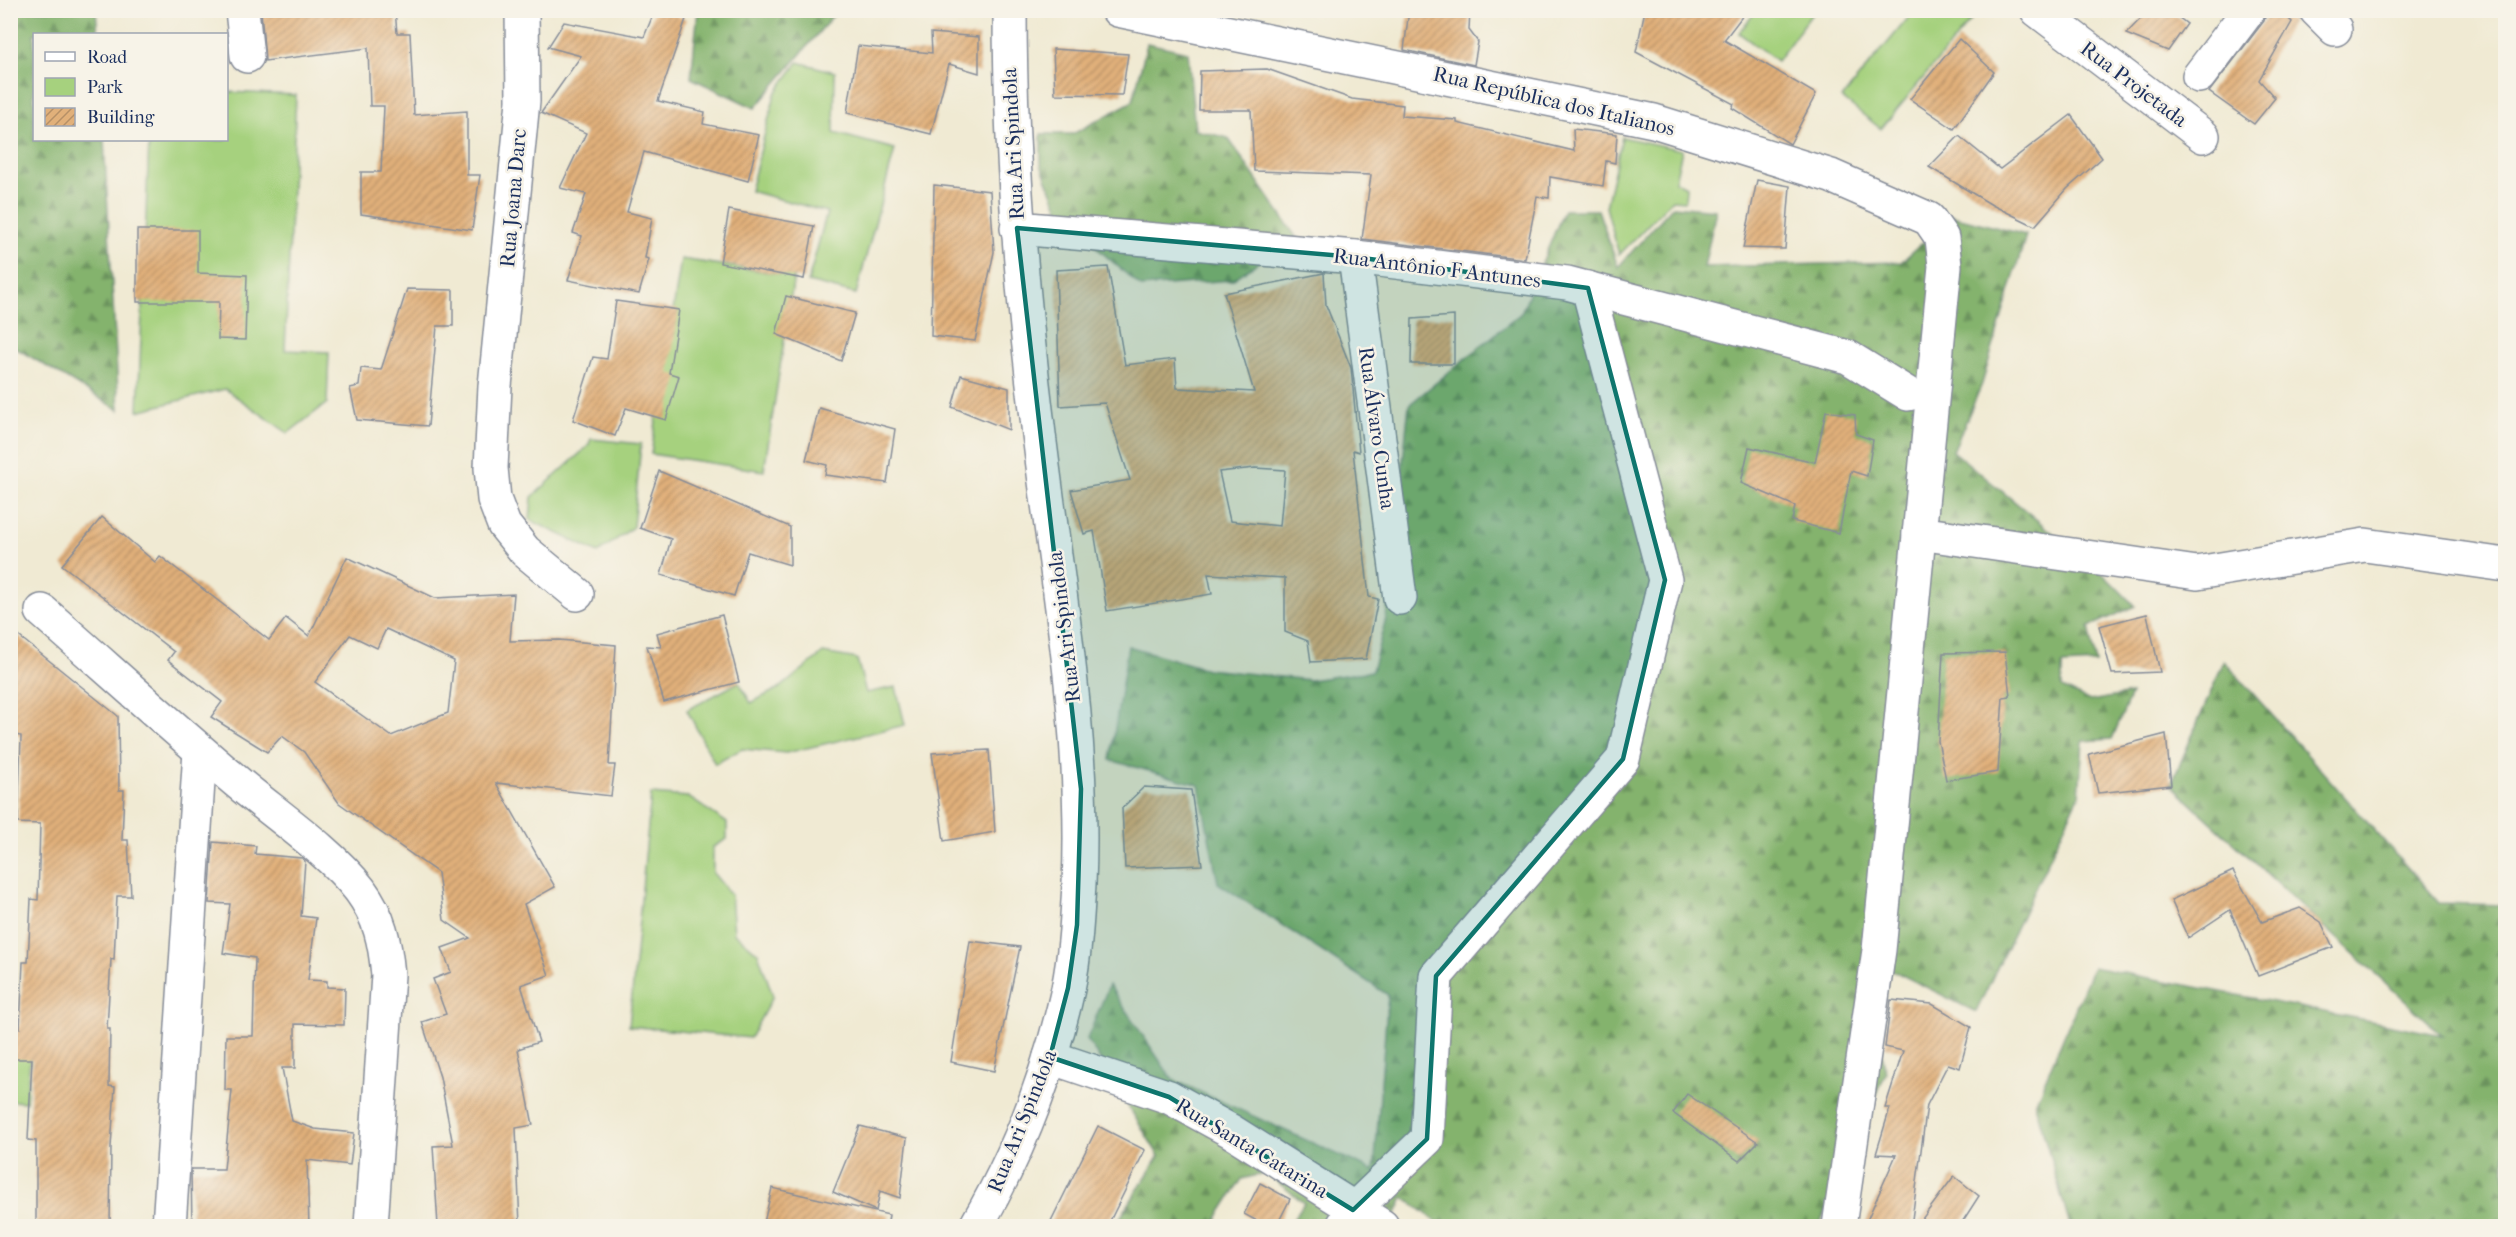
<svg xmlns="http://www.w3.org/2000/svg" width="2516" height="1237" font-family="'IM FELL French Canon',serif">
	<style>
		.green { fill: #a6d17e; stroke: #60806e; stroke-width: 1.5 }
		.forest { fill: url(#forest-firs); stroke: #507166; stroke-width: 1.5 }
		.building { fill: url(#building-hatch); fill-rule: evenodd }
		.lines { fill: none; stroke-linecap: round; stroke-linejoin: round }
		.minor-casing { stroke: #868c98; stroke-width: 36 }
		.minor { stroke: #fff; stroke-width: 33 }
		.marked { fill: #0f766e; fill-opacity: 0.2; stroke: #0f766e; stroke-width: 4.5; stroke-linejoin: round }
		.labels { text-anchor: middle; stroke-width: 5; stroke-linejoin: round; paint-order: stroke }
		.street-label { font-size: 21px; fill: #1b2f5e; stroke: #f7f3e8 }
	</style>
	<defs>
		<pattern id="forest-firs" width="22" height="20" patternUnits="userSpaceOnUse" patternTransform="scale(1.5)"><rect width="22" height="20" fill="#84b36d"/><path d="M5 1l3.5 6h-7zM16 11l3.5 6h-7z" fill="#6b925d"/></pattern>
		<pattern id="building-hatch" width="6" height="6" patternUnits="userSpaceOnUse" patternTransform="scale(1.5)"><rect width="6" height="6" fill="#e1b07a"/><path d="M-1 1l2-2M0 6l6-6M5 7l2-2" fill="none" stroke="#b69067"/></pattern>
	</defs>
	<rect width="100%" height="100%" fill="#f7f3e8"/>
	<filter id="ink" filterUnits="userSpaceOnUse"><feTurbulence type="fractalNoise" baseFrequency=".0167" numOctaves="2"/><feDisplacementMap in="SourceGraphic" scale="12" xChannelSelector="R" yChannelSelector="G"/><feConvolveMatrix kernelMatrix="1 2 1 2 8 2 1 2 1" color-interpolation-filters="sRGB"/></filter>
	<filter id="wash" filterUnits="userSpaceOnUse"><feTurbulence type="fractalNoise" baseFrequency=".008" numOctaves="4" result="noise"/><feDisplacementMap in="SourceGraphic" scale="24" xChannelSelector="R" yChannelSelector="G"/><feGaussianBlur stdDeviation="1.35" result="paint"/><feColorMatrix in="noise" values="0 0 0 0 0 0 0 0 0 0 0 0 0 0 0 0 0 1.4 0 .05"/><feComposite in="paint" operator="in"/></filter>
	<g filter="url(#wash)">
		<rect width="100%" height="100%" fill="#f0ead3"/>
		<g class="green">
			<polygon points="1756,11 1756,10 1814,11 1777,61 1739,33"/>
			<polygon points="1914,11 1959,11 1971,20 1881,129 1842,98"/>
			<polygon points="798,62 835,72 834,133 895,149 856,294 808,282 827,212 750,191 775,94"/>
			<polygon points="227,92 296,95 285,350 329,352 327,403 288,433 225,389 138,411 149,140 226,140"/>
			<polygon points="1622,137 1682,150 1675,181 1686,187 1685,201 1672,200 1619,255 1606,207"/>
			<polygon points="681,259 794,276 764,471 651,454"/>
			<polygon points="591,439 641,444 633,527 598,553 530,520 532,497 588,446"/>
			<polygon points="823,653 857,659 866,693 896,687 905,725 786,753 742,749 715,764 687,710 739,682 751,703 781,687"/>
			<polygon points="651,794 688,797 727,823 727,839 713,847 713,873 731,895 734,933 758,953 773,996 750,1038 629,1026"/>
			<polygon points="10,1056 30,1058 26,1102 11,1101"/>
		</g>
		<g class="forest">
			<polygon points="11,10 96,11 98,34 34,34 34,140 104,140 119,410 11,345"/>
			<polygon points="698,11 837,11 755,108 691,78"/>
			<polygon points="1147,43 1188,52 1195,130 1228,138 1296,237 1232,280 1141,287 1062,217 1041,165 1041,134 1073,134 1133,101"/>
			<polygon points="1673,206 1716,210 1704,267 1901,262 1953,216 2026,235 1982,384 1953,451 2104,575 2135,606 2089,627 2096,663 2062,665 2062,688 2090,701 2131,694 2112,739 2083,741 2079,796 1976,1012 1890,969 1876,1024 1886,1073 1819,1226 1443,1226 1403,1197 1391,1226 1289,1226 1304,1203 1266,1173 1242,1179 1212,1226 1115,1226 1159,1156 1087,1039 1109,985 1172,1079 1374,1171 1388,995 1218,883 1199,785 1110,760 1128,646 1207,669 1310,680 1372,671 1386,618 1409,405 1521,313 1564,210 1598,210 1618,267"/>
			<polygon points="2224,661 2439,903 2505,905 2505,1226 2070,1226 2035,1104 2093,967 2442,1035 2171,785"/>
		</g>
		<g id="blocks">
			<g class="building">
				<polygon points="261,10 395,10 397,33 410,33 414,115 467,111 467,175 480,175 472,230 361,214 361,172 381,172 384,106 370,106 368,48 265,61"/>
				<polygon points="655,10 664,10 686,19 658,101 705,112 703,124 759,135 748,181 644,152 627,212 652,218 645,258 649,259 639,294 568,280 582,236 573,233 586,194 560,188 586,133 541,113 581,56 548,47 564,22 644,37"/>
				<polygon points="1409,10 1470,10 1469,30 1478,42 1474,65 1404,50"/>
				<polygon points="1645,10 1747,10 1724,40 1816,94 1790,144 1732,108 1734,104 1636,52"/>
				<polygon points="2149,10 2169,10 2187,24 2168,51 2126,34"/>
				<polygon points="2267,10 2280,10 2292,22 2259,80 2275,98 2254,124 2209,92 2264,21"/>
				<polygon points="931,33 979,37 979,73 949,64 931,134 847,113 858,46 932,53"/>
				<polygon points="1959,39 1994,72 1954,129 1910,99"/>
				<polygon points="1053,49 1128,54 1122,95 1055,94"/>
				<polygon points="1267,69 1352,99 1403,105 1402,116 1457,120 1457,123 1574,151 1573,129 1617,134 1615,163 1606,161 1603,186 1550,177 1549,198 1537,196 1525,259 1362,239 1371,175 1254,171 1251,110 1199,110 1200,71"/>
				<polygon points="2071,115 2102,158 2067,189 2035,226 1992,205 1929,167 1959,136 2000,169"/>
				<polygon points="1757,180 1790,186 1785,249 1743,248"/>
				<polygon points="934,185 990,191 994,252 975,341 931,336"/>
				<polygon points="729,210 814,226 804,279 720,263"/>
				<polygon points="137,230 198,230 198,273 247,275 245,340 218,339 219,302 137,302"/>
				<path d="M1108,267L1125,365L1175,359L1177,388L1254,392L1224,293L1324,273L1326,305L1351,368L1359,452L1353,450L1369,597L1378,599L1366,659L1311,662L1308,641L1285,632V578L1208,574L1212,594L1107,611L1094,531L1084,534L1071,490L1130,480L1105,403L1060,406L1056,270ZM1255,468L1285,470L1280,526L1230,521L1219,472Z"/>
				<polygon points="407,289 453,290 453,326 437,326 428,426 357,420 350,388 359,386 361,368 381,370"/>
				<polygon points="786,296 855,313 841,361 776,334"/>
				<polygon points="616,301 679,310 669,373 679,376 666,420 626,408 615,436 573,420 593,357 607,359"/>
				<polygon points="1454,316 1454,364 1411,364 1412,319"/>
				<polygon points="961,375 1009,388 1009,430 952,407"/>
				<polygon points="819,408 895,429 887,483 825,475 827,465 806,460"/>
				<polygon points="1826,411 1855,415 1856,434 1873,440 1867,476 1851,471 1839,533 1792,521 1795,506 1741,483 1749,447 1815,462"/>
				<polygon points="659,471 790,527 790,565 748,552 734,596 661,575 671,539 640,528"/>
				<path d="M102,517L155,562L160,556L269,640L286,618L309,636L347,557L435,598L514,594L510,641L559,640L616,645L609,765H615L611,796L496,783L555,887L524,904L549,975L521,985L539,1042L518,1049L533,1125L516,1128L520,1226H438L433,1146L453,1145L440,1077L422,1022L446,1014L433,979L451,972L442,948L470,938L444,920L438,873L339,803L304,752L282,736L267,752L211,717L222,702L168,660L174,652L62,565ZM386,629L454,661L448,713L391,736L315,682L350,635L377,648Z"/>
				<polygon points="2147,614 2160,672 2112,674 2099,626"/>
				<polygon points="722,615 739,682 664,702 647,646 661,647 657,633"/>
				<polygon points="10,629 118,716 119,790 124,790 122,840 128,840 131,896 117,896 114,960 111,959 107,1029 110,1029 109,1086 115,1087 111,1147 110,1227 36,1227 36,1141 28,1140 32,1059 10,1059 10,1027 20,1028 23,962 28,962 31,899 38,900 40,824 18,823 21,736 10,734"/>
				<polygon points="2005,652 2010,696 2003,697 1998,772 1946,780 1938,741 1943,653"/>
				<polygon points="2166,734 2171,785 2098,793 2089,754"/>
				<polygon points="989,750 995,832 944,841 932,753"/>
				<polygon points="1144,787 1191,790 1202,865 1125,868 1122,808"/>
				<polygon points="213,842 256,846 255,854 302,858 305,861 301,916 316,918 308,980 327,981 327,987 345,988 344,1025 295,1024 295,1068 282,1068 292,1121 315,1129 354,1133 350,1165 307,1160 309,1226 192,1227 191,1169 224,1169 232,1090 225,1090 226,1036 253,1036 255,958 223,953 230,904 209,903"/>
				<polygon points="2233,871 2262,922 2300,908 2321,922 2333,947 2258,976 2230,910 2188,938 2171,900"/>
				<polygon points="970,941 1020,947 994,1071 951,1062"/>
				<polygon points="1891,1000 1932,1004 1971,1027 1960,1068 1948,1064 1927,1105 1911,1227 1864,1227 1896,1155 1876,1154 1890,1108 1885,1108 1903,1051 1885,1047"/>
				<polygon points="1687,1094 1758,1142 1739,1161 1673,1113"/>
				<polygon points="860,1126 907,1138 900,1198 880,1191 876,1211 833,1192"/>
				<polygon points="1098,1126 1145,1150 1107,1227 1048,1227"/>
				<polygon points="1954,1176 1979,1196 1959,1227 1916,1227"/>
				<polygon points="1260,1183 1290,1199 1276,1227 1268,1227 1244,1214"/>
				<polygon points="772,1188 889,1215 887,1227 763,1227"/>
			</g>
		</g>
	</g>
	<g filter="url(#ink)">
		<use href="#blocks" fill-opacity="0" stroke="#868c98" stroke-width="1.5"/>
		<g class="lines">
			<g class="minor-casing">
				<g id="minor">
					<polyline points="242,10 247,56"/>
					<polyline points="522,10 523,101 495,386 491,468 494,499 504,525 525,551 577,594"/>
					<polyline points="1118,10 1654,121 1831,176 1929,219 1942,238 1945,266 1879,950 1839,1226"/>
					<polyline points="2037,10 2203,136"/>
					<polyline points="2316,10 2335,29"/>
					<polyline points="2199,76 2249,10"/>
					<polyline points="1017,228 1355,257 1567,283 1848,357 1908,394"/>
					<polyline points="1355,257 1400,598"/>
					<polyline points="1919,533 2197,573 2365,545 2506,565"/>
					<path d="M42,611C107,668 171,726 237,782C275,814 331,852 360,890C380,917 385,942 388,975L371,1226"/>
					<polyline points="1050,1057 1169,1097 1231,1131 1382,1226"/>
					<polyline points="169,1226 200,751"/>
					<path d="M976,1226C1018,1154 1050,1071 1068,989C1075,955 1077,919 1079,884C1086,730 1056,579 1038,426C1021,288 1010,150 1010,10"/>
					<polyline points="1343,1226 1353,1210 1427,1139 1436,976 1623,759 1665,580 1588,288"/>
				</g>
			</g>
			<use href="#minor" class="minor"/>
		</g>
	</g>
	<path class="marked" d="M1017,228L1355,257L1588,288L1665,580L1623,759L1436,976L1427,1139L1353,1210L1169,1097L1050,1057L1068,988L1077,925L1081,789Z"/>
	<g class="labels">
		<g class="street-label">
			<text transform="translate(2134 84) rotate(37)" y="7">Rua Projetada</text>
			<text transform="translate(1554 101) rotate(13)" y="7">Rua República dos Italianos</text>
			<text transform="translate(1013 144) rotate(-93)" y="7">Rua Ari Spindola</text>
			<text transform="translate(513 198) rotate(-85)" y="7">Rua Joana Darc</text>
			<text transform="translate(1437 268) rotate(7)" y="7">Rua Antônio F Antunes</text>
			<text transform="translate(1377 428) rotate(82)" y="7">Rua Álvaro Cunha</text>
			<text transform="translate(1064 627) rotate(-97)" y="7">Rua Ari Spindola</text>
			<text transform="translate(1022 1121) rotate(-68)" y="7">Rua Ari Spindola</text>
			<text transform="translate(1252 1148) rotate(31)" y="7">Rua Santa Catarina</text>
		</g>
	</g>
	<rect width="2516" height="1237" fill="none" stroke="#f7f3e8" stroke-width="36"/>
	<rect x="33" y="33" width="195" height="108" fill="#f7f3e8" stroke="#9fa5b1" stroke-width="1.5"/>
	<rect x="45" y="52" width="30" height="9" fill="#ffffff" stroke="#9fa5b1" stroke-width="1.5"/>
	<text x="87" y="63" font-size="18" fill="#1b2f5e">Road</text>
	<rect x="45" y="78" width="30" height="18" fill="#a6d17e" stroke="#9fa5b1" stroke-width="1.5"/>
	<text x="87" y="93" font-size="18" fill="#1b2f5e">Park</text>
	<rect x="45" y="108" width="30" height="18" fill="url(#building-hatch)" stroke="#9fa5b1" stroke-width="1.5"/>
	<text x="87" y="123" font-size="18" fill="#1b2f5e">Building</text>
</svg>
